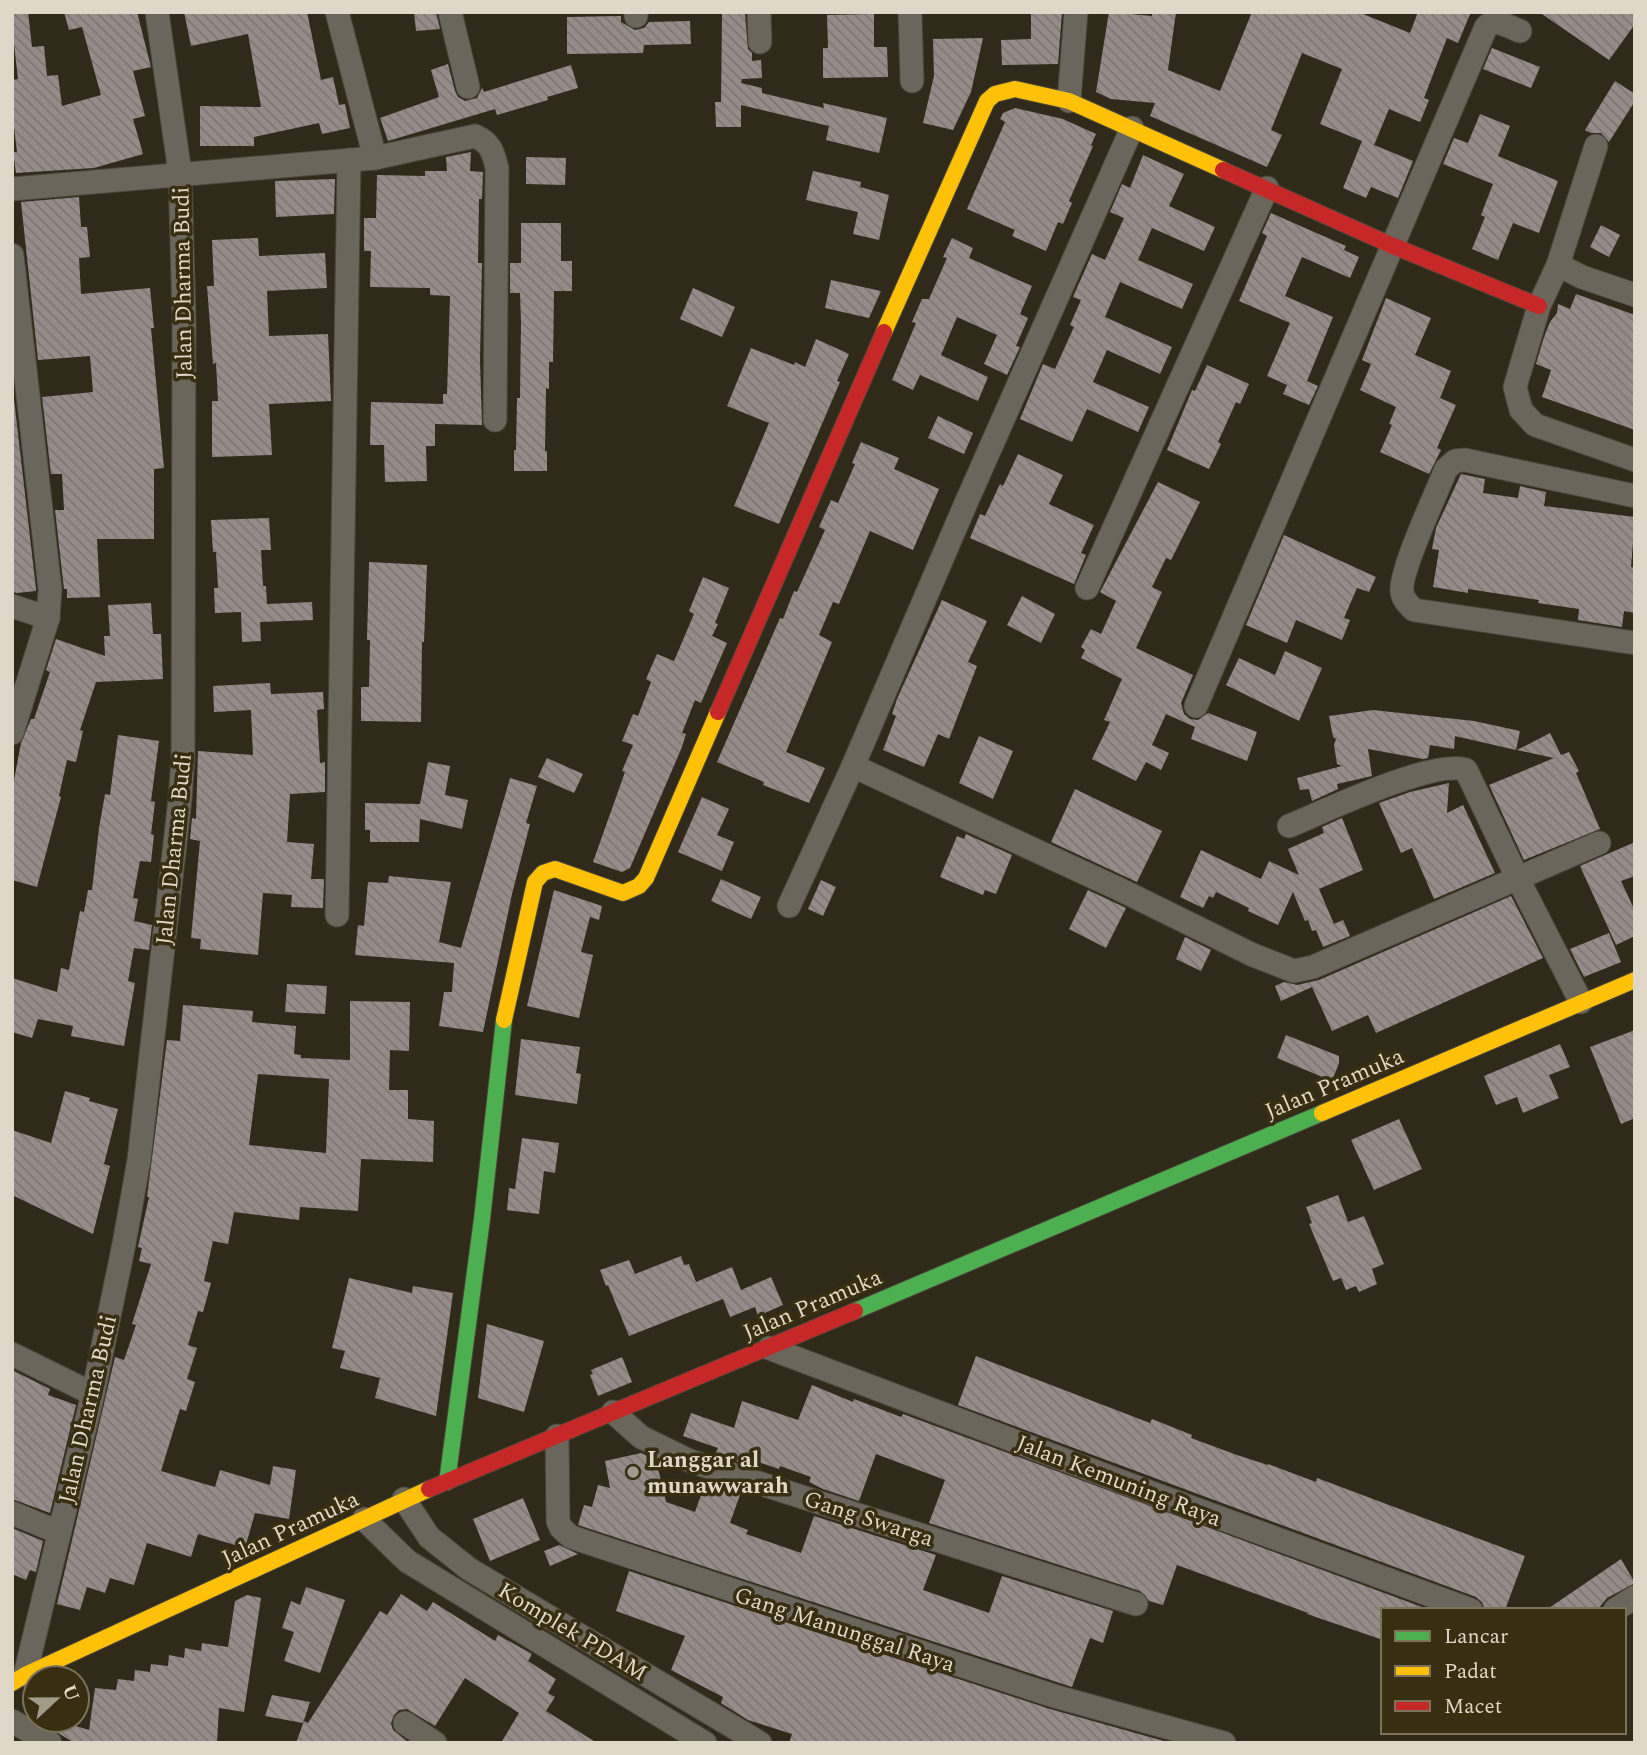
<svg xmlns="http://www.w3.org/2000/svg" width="1647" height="1755" font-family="Spectral,serif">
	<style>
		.building { fill: url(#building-back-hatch); fill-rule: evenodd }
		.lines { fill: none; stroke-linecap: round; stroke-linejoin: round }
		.street-casing { stroke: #4b4639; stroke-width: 25 }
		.fast-casing { stroke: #4b4639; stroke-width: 18 }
		.slow-casing { stroke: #4b4639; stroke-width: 18 }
		.jam-casing { stroke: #4b4639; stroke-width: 18 }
		.street { stroke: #6a665b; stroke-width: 23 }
		.fast { stroke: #4caf50; stroke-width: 16 }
		.slow { stroke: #ffc107; stroke-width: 16 }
		.jam { stroke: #c62828; stroke-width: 16 }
		.poi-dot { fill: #a19b8b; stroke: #382e11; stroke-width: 2.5 }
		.labels { text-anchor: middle; stroke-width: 7; stroke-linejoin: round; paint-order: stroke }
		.street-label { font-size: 23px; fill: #dfd8c8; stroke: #382e11 }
		.poi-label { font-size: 23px; font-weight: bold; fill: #dfd8c8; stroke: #382e11; text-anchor: start }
	</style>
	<defs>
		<pattern id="building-back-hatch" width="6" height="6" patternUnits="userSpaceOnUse" patternTransform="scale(1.75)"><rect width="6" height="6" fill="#958c89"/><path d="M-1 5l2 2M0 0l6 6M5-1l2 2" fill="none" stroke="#7c7672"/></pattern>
	</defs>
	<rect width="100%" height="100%" fill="#2f2a1a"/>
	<g class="building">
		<polygon points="12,12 28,12 32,47 44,46 47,76 58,75 62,106 101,95 82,27 69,30 64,12 137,12 151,67 133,71 145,116 133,119 143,154 94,168 16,173 13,152 17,152 12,111 12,80 18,79 14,44 12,44"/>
		<polygon points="184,12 307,12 321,80 333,77 339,105 345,104 350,128 322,134 319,123 254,137 254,146 200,146 200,106 261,107 248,34 191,46"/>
		<polygon points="414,12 436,12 440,29 416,31"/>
		<polygon points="1031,12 1062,12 1058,64 1002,65 1001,40 1031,39"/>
		<polygon points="1109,12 1152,16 1152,12 1176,12 1168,70 1220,91 1252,12 1358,12 1410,33 1418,12 1471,12 1458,43 1447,38 1424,98 1429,100 1420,122 1389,109 1374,145 1413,161 1398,198 1371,187 1366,198 1343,188 1362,141 1320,124 1342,69 1302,53 1271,130 1282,135 1267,167 1150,116 1155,103 1111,99 1096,92"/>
		<polygon points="1539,12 1635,12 1635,24 1609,60"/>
		<polygon points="722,14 745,14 748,49 752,53 752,61 761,60 762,78 742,79 741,83 762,88 762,93 824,108 823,103 887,118 879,153 826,140 829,126 741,105 741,127 716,127 715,102 721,102"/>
		<polygon points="874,14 874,47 887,47 888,77 823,78 823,48 828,48 827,15"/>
		<polygon points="621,16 621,22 635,30 644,28 649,22 690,21 691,44 644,45 643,53 567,54 567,17"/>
		<polygon points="983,38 971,92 953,130 923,123 934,76 933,39"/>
		<polygon points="1492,48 1540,67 1531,88 1483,69"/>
		<polygon points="448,64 455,91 458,97 465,101 477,98 482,88 484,92 571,65 578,88 547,97 548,100 497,115 495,109 388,141 380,118 439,97 431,70"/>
		<polygon points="1615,81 1635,94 1635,101 1609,142 1601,133 1591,133 1585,130"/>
		<polygon points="1015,108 1063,119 1096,134 1091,145 1093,146 1069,201 1072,203 1063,224 1058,222 1046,251 1012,236 1015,230 967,209 1005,122 1000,119 1003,113"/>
		<polygon points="1480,114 1510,126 1498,156 1558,181 1539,233 1513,223 1498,260 1472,249 1485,217 1481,215 1493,184 1443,164 1454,138 1468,143"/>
		<polygon points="471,152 470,171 483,172 482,199 479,199 478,263 482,263 480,361 482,425 435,424 435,446 426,446 427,481 385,482 384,445 370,445 371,402 443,404 443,394 447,394 450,296 430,295 430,288 370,287 371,251 364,251 364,218 376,218 377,175 425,176 425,171 447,171 446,157"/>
		<polygon points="1143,155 1184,174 1169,206 1215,227 1204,251 1152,228 1138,260 1193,284 1182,309 1120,282 1105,317 1172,347 1160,374 1107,350 1093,382 1149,407 1138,432 1087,409 1072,442 1020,419 1043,364 1055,369 1074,327 1070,325 1081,300 1073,297 1092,254 1105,260 1124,218 1110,212 1122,184 1130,188"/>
		<polygon points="526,157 566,158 565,185 526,184"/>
		<polygon points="813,171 861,182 860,187 889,195 879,240 853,234 858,212 806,200"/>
		<polygon points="335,179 334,214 276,217 275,181"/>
		<polygon points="79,197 81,227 87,227 90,257 79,258 81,294 150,288 154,328 151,328 164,468 154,469 154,539 97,539 100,597 67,598 67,589 64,589 55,510 64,510 62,474 51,474 42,397 93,392 90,356 38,360 21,202"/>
		<polygon points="1271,213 1346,246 1344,250 1359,257 1350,278 1302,257 1285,296 1333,317 1307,381 1318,386 1309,405 1283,394 1287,385 1267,376 1290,323 1239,301 1267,236 1262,233"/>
		<polygon points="521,223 561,223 561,261 572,261 572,291 554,291 553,362 549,362 549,389 546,388 545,451 547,451 547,471 514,471 514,450 516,450 517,398 520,398 521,323 520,293 510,293 510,263 521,263"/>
		<polygon points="1601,225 1620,235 1609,257 1590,247"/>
		<polygon points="258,238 259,256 325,253 327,288 267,291 269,336 328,334 331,401 269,404 272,455 212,457 212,401 218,401 216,363 213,364 207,286 214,286 212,240"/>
		<polygon points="952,238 973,248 969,258 1032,286 1020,314 1028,318 1016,346 1020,347 1007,375 984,364 997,335 957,317 941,355 988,377 978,401 920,375 913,390 892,380 916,323 912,322 922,299 929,299 947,258 943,257"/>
		<polygon points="831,280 881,291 869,318 825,308"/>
		<polygon points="693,288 735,307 722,337 680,319"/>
		<polygon points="1576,294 1635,315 1635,430 1542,397 1551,370 1536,364 1544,337 1550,322 1557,313 1558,304 1570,309"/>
		<polygon points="1386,298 1431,318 1415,355 1451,371 1440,398 1456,405 1437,448 1441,450 1429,474 1380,452 1392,425 1389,424 1396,407 1360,390 1371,364 1362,360"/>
		<polygon points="816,339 849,354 837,381 840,382 779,524 734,506 769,423 727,406 751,348 794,365 795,362 805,367"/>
		<polygon points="1207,365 1249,384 1240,404 1236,402 1218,442 1221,444 1209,469 1167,450 1192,390 1195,391"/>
		<polygon points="14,399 36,589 36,591 17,593 12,592 12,400"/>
		<polygon points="938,416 973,433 964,454 928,438"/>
		<polygon points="861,442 899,458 894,469 939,489 913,550 870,531 839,604 833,602 819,635 832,642 786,752 825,768 809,803 763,785 764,782 717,762 780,618 783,619 794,591 797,592 825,530 819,527 831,500 838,503 855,464 852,463"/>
		<polygon points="1018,454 1063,475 1049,504 1094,525 1081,553 1086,555 1074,584 970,538 980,514 985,516 1000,484 1003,486"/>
		<polygon points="1461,474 1485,479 1483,493 1518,498 1520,486 1546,492 1544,506 1635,517 1631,567 1635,568 1635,613 1624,611 1622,627 1578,620 1579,609 1538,603 1539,600 1468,589 1468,593 1433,587 1439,550 1432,549 1436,528"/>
		<polygon points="1158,482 1200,502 1171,560 1166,558 1152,587 1162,592 1136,648 1193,675 1181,703 1184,714 1190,719 1198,720 1208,713 1257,732 1247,761 1191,739 1195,727 1166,714 1152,745 1169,753 1161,770 1146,762 1136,781 1092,759 1110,722 1104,720 1122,679 1081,658 1085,650 1081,647 1091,629 1101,634 1116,601 1100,592"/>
		<polygon points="269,518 271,550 261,550 263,586 266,586 267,604 312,602 313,620 260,622 261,641 242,642 241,612 215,613 214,588 218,588 216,552 213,552 211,520"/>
		<polygon points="1284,535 1376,577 1369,592 1357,588 1344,618 1350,620 1342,640 1296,620 1287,643 1246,625"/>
		<polygon points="369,562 427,565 424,642 422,642 421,722 361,721 361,687 369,687 370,640 367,640"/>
		<polygon points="703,577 729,588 715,623 718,624 712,636 727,643 701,703 695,700 682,733 686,734 682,747 630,868 622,872 593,862 625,772 622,771 633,745 622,741 633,714 638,716 651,682 646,679 657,654 674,661 694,614 689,611"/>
		<polygon points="1022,596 1055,614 1041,643 1007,625"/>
		<polygon points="942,600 987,621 968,662 977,666 949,739 938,734 924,767 883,750 896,716 892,714 897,699"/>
		<polygon points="151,603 153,634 161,634 163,679 96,682 80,730 83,731 76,762 67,760 59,796 61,797 37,887 12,880 12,791 21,743 31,719 34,719 50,672 46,670 56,639 105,656 104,636 110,636 108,605"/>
		<polygon points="1285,651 1322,668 1299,721 1226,685 1239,658 1275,675"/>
		<polygon points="270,683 271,694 323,692 324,709 317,710 320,763 325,762 325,792 290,794 287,842 314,844 311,879 324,879 323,908 291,907 292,895 263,893 258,955 200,949 201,939 191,938 200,841 190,839 192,818 196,819 198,751 253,755 251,710 214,712 213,686"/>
		<polygon points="1373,710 1474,721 1520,731 1516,750 1455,736 1454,749 1430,745 1428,758 1423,759 1368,749 1372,776 1337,784 1338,789 1312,801 1309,789 1300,790 1297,778 1342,766 1337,764 1334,745 1336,739 1333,737 1329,716"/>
		<polygon points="1550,733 1561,755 1569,752 1579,771 1576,773 1600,829 1524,860 1489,785 1554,758 1517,750"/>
		<polygon points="118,735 159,741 151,801 155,802 151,834 154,835 151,862 140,861 133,898 138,899 134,921 152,925 149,950 134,948 128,981 135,983 124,1046 71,1036 73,1026 38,1019 32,1038 12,1032 12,978 57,992 61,968 69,970 80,911 84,912 88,890 92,890 99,828 105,794 110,795"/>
		<polygon points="979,736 1013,751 993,799 959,783"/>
		<polygon points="547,758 583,774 574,793 538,777"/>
		<polygon points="428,762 450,766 445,795 468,800 462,829 420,819 419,842 370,842 370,830 365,830 365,803 420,804"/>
		<polygon points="510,778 537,786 526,823 530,824 512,894 483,1032 439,1026 444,992 452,992 454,963 355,955 358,925 364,926 368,882 388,883 389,876 451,882 439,942 461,948"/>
		<polygon points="1449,783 1447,813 1463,805 1495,873 1434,899 1412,848 1401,853 1379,803 1410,792"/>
		<polygon points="1075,789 1162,831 1137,882 1051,842"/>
		<polygon points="702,797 729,809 717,835 734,842 722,871 678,852"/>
		<polygon points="1342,818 1363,870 1319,889 1334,924 1343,920 1350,936 1323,947 1316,930 1312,931 1308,920 1305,921 1293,892 1278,925 1248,911 1249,908 1216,892 1213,898 1209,896 1203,908 1180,897 1201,850 1261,879 1269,861 1299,875 1288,849 1324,833 1322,827"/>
		<polygon points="966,834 1012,855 996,894 985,890 983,895 940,877 957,836 964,839"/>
		<polygon points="1635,842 1635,876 1621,881 1635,911 1635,936 1616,945 1580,866"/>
		<polygon points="721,879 761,897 751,919 711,901"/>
		<polygon points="821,880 836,887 823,916 808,909"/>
		<polygon points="554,890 602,906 599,920 590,917 581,952 593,955 579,1018 527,1006"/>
		<polygon points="1088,890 1126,908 1106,948 1069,929"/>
		<polygon points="1511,896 1543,958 1376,1033 1368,1015 1332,1031 1312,987 1281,1001 1275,986 1284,982 1297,985 1319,980"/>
		<polygon points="1609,933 1621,962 1584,977 1570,949"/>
		<polygon points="1185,937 1211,950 1201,971 1176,959"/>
		<polygon points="287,984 327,986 325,1014 285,1012"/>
		<path d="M350,1001L410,1002L409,1051L390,1050L389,1090H408V1119L434,1121L433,1162L361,1159L358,1211L300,1207L299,1220L234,1212L228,1244L213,1241L204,1281L211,1283L203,1312L198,1311L188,1345L197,1348L187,1379L195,1382L186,1411L180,1409L161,1471L215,1487L220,1470L270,1485L273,1466L296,1470L289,1519L255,1513L245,1548L198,1534L191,1557L147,1543L134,1585L110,1578L105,1593L87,1587L80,1610L57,1604L115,1357L124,1360L136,1325L132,1324L151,1264L139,1261L142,1248L138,1247L149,1197H147L167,1040L180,1041L183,1005L253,1011L252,1022L296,1026L294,1054L301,1055V1058L350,1060ZM258,1074L329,1079L326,1153L249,1145Z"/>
		<polygon points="1635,1030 1635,1118 1621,1124 1590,1047"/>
		<polygon points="1286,1035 1339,1056 1339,1063 1332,1081 1277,1058"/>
		<polygon points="521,1039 580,1047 576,1073 581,1074 577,1104 515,1095"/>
		<polygon points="1560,1044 1570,1067 1549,1075 1559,1098 1523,1113 1517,1097 1496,1105 1484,1076"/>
		<polygon points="65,1091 90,1098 89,1101 118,1109 104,1164 110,1166 93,1234 12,1195 12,1130 51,1143"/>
		<polygon points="1399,1119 1422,1169 1374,1190 1351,1140"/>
		<polygon points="522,1138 559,1143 555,1173 544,1171 539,1214 507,1210 509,1188 515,1189"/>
		<polygon points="1338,1195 1348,1222 1364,1216 1384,1264 1372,1269 1377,1284 1359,1292 1356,1286 1346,1290 1341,1278 1333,1281 1309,1224 1312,1223 1306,1207"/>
		<polygon points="681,1256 684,1265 689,1264 696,1282 732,1267 741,1290 771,1277 783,1305 758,1316 755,1307 730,1317 723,1299 629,1336 608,1285 606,1286 600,1270 629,1260 635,1274"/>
		<polygon points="349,1278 412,1293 413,1286 453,1293 436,1416 375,1398 380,1378 340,1368 345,1351 332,1348"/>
		<polygon points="487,1324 544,1341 524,1412 478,1398"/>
		<polygon points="976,1356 1150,1423 1152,1419 1192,1435 1191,1438 1237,1455 1268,1465 1268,1464 1316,1482 1317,1478 1525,1556 1505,1610 1485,1610 1482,1602 1476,1597 958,1405"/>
		<polygon points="622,1357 632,1382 598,1396 590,1375 593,1374 591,1370"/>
		<polygon points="12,1370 50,1389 48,1395 76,1405 50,1513 12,1499"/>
		<polygon points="812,1385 853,1402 854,1399 901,1417 903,1414 1430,1610 1383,1610 1383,1640 1307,1614 1308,1613 1177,1565 1163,1605 1149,1601 1140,1591 929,1523 945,1480 876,1454 859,1501 823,1489 809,1482 811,1477 780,1466 779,1469 752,1460 750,1466 715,1454 718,1448 683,1436 691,1413 734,1428 742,1401 798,1420"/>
		<polygon points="641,1453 656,1460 666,1502 695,1512 706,1481 741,1492 730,1523 748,1530 746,1534 801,1553 814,1516 936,1555 923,1590 989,1613 1002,1576 1113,1611 1103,1643 1090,1638 1072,1687 578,1525 584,1505 592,1507 598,1485 610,1488 605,1461"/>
		<polygon points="523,1498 540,1540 490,1561 473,1519"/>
		<polygon points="12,1528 43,1541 36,1572 30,1570 26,1580 12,1574"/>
		<polygon points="559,1545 578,1554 550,1566 544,1551"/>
		<polygon points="1621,1559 1635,1583 1607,1598 1597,1610 1546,1610"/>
		<polygon points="629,1571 1050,1709 1171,1743 789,1743 792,1734 748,1720 721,1703 723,1697 671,1670 685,1636 616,1611"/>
		<polygon points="306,1587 345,1600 320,1673 284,1661 294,1632 282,1628 291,1601 300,1605"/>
		<polygon points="401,1594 427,1611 433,1602 495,1641 498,1635 532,1654 528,1661 556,1679 548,1693 555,1697 546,1711 597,1743 501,1743 519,1713 465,1678 435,1726 407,1709 399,1710 394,1715 391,1723 393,1730 409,1743 296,1743 304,1721 308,1723 380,1611 387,1615"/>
		<polygon points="247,1595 261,1598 244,1712 219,1708 217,1743 74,1743 38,1720 56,1720 89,1730 95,1688 116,1690 118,1679 134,1681 135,1670 150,1672 151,1664 168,1666 169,1655 184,1658 185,1648 201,1651 202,1643 228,1647 235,1601"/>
		<polygon points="272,1695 310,1702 303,1723 265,1716"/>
	</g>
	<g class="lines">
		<g class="street-casing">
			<g id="street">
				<polyline points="337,12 375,158"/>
				<polyline points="450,12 468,87"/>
				<polyline points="636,12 636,16"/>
				<polyline points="759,12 760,42"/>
				<polyline points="910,12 912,81"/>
				<polyline points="1069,101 1076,12"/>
				<path d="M12,189L375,158L475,136C491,143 493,152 497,168L495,420"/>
				<polyline points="12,255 50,589 48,618 12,733"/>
				<polyline points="1558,265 1596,146"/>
				<polyline points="1635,295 1582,277 1558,265 1539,306 1515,387 1521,410 1535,425 1635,460"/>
				<path d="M1635,496L1465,460L1455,461L1446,469C1437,492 1399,572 1402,592C1403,600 1409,605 1414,610L1635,643"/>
				<polyline points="1087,588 1267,188"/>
				<polyline points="12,606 48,618"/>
				<path d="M1196,706L1486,27C1494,17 1509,27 1520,31"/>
				<polyline points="853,766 1119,889 1253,955 1294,971 1313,967 1599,843"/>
				<path d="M1289,826C1323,812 1435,758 1466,770L1517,877L1581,1002"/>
				<polyline points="789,906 853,766 966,503 1132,128"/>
				<polyline points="337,915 349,160"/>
				<polyline points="769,1348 1152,1493 1471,1610"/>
				<polyline points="12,1354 93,1394"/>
				<polyline points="613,1412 641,1437 690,1461 1136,1604"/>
				<polyline points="557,1436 558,1521 561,1528 571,1537 1054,1696 1224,1743"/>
				<polyline points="404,1499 429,1537 469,1569 760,1743"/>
				<polyline points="12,1513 58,1532"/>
				<polyline points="364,1519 407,1561 705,1743"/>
				<polyline points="1615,1610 1635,1597"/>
				<polyline points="25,1675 93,1394 124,1244 139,1160 180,799 183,758 184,318 180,173 157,12"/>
				<polyline points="12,1721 50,1743"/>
				<polyline points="405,1723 435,1743"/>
			</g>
		</g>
		<g class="fast-casing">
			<g id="fast">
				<polyline points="855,1311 1322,1113"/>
				<polyline points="447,1482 482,1219 504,1020"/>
			</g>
		</g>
		<g class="slow-casing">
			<g id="slow">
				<polyline points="884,332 987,101 995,94 1015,89 1069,101 1223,170"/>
				<polyline points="504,1020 535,882 543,873 555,869 623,893 639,886 646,878 718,712"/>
				<polyline points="1322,1113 1635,980"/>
				<polyline points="12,1683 25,1675 429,1489"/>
			</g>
		</g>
		<g class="jam-casing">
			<g id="jam">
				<polyline points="1223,170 1391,245 1539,306"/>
				<polyline points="718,712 884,332"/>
				<polyline points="429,1489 855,1311"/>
			</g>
		</g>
		<use href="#street" class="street"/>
		<use href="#fast" class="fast"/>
		<use href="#slow" class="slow"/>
		<use href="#jam" class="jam"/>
	</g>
	<circle class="poi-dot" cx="633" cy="1472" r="7"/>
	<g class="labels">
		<g class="street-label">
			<text transform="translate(182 283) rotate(-91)" y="8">Jalan Dharma Budi</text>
			<text transform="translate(173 849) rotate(-84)" y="8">Jalan Dharma Budi</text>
			<text transform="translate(1334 1083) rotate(-23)" y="8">Jalan Pramuka</text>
			<text transform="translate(812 1304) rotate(-23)" y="8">Jalan Pramuka</text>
			<text transform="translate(87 1409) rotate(-77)" y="8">Jalan Dharma Budi</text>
			<text transform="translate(1119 1480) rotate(21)" y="8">Jalan Kemuning Raya</text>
			<text transform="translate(869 1518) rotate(18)" y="8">Gang Swarga</text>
			<text transform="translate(290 1528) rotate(-25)" y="8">Jalan Pramuka</text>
			<text transform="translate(845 1629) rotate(18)" y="8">Gang Manunggal Raya</text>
			<text transform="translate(573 1631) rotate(31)" y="8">Komplek PDAM</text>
		</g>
		<g class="poi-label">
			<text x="647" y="1467">Langgar al<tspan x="647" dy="26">munawwarah</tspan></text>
		</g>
	</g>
	<rect width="1647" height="1755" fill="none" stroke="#dfd8c8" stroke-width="28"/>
	<rect x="1381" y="1608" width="245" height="126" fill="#382e11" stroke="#7b725a" stroke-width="2"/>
	<rect x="1395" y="1631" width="35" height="10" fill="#4caf50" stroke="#7b725a" stroke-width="2"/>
	<text x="1444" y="1643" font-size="21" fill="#dfd8c8">Lancar</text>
	<rect x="1395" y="1666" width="35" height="10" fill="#ffc107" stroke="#7b725a" stroke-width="2"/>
	<text x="1444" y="1678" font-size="21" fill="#dfd8c8">Padat</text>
	<rect x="1395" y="1701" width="35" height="10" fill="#c62828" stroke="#7b725a" stroke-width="2"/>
	<text x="1444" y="1713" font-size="21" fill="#dfd8c8">Macet</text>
	<g transform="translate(56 1699) rotate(68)"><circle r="33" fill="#382e11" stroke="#7b725a" stroke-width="2"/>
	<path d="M0-5L12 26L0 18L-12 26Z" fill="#a19b8b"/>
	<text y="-10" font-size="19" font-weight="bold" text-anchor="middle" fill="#dfd8c8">U</text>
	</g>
</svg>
